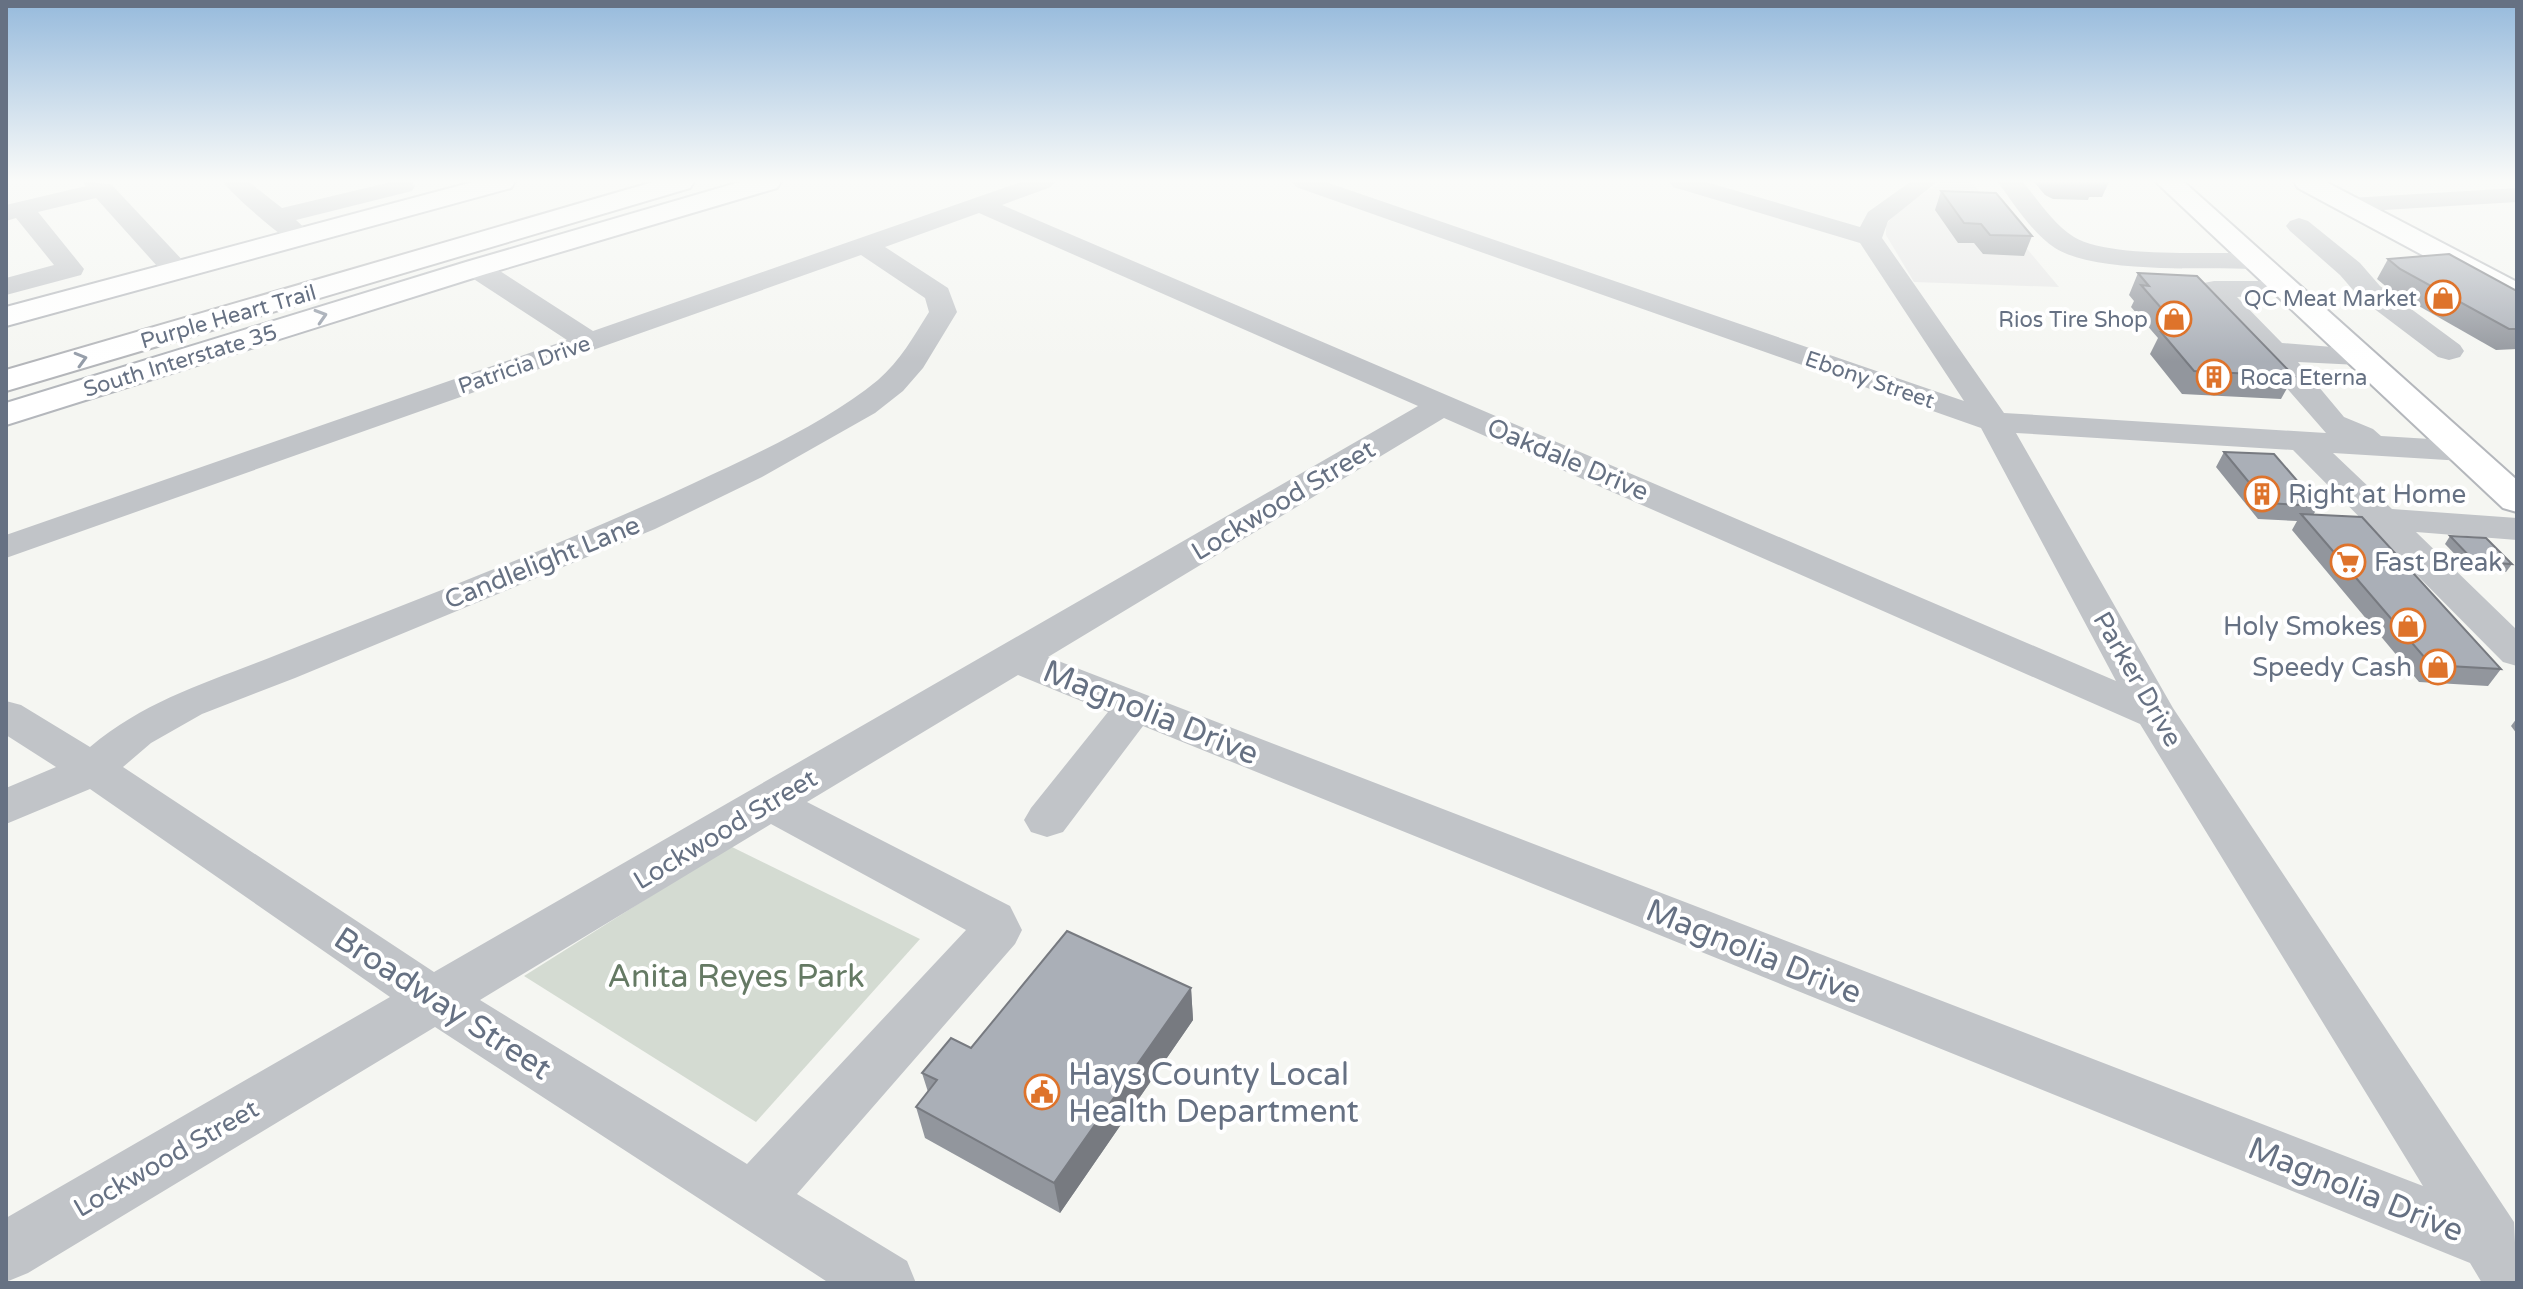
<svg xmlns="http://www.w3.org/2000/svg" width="2523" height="1289" font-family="'Varela Round',sans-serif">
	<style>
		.built { fill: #e6e6e6 }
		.green { fill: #d4dbd2 }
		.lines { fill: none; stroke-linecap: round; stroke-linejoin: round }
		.major-casing { stroke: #b4b7bc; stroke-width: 4 }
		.highway-casing { stroke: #b4b6ba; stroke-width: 4 }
		.minor { fill: #c1c4c8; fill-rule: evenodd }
		.major { fill: #fff; fill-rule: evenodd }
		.highway { fill: #fff; fill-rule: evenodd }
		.wall { fill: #92969d }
		.shaded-wall { fill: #777a80 }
		.building { fill: #aaafb7; stroke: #777a80; stroke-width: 2 }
		.oneway { stroke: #949ca8 }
		.labels { text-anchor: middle; stroke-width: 8; stroke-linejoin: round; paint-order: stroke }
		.far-poi-label { font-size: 22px; fill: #667183; stroke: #fff; text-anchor: end }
		.far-street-label { font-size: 22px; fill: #667183; stroke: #fff }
		.street-label { font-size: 26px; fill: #667183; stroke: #fff }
		.poi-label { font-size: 26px; fill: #667183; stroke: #fff; text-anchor: start }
		.near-street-label { font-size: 32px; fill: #667183; stroke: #fff }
		.near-park-label { font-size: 32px; fill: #657a64; stroke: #fff }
		.near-poi-label { font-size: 32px; fill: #667183; stroke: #fff; text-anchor: start }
	</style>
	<rect width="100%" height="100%" fill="#f5f6f2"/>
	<polygon class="built" points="1941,182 1971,182 2059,287 1914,282 1886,235 1886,225 1897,211"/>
	<polygon class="green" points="730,846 920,939 756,1122 524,976"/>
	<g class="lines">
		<g class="major-casing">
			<g id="major">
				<polygon points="473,182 515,182 511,188 6,326 6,307"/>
				<polygon points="740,182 781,182 777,188 486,274 6,425 6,403 466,262"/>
				<polygon points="2156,182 2184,182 2517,480 2517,512 2503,508"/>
				<polygon points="2294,182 2326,182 2517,282 2517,303 2506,300 2298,188"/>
			</g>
		</g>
		<g class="highway-casing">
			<polygon id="highway" points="653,182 694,182 690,188 6,391 6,370"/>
		</g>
		<g class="minor">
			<polygon points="83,182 111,184 186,264 189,270 186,276 166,276 96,198 38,212 84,269 81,275 6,295 6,278 54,265 16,218 6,221 6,205 86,186"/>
			<path d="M223,182H249L282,208L391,182H412L415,186L412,191L296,220L311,234L307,239C300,241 294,242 288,239C274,231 233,195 223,182Z"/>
			<path d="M1021,182H1055L1051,187L1002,205L2116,681L1981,428L1296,187L1292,182H1326L1964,401L1860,243L1673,187L1669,182H1706L1860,227L1868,212L1910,182H1937L1888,221L1882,238L2004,413L2326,433L2200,289L2204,283L2214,281H2294L2298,287L2294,293L2237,297L2282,343L2370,350L2374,356L2370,362L2359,365L2298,362L2344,417L2373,429L2381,436L2463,441L2475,444L2480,451L2475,458L2463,461L2333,453L2392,509L2517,518V540L2416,532L2517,630V666L2503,662L2293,450L2016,433L2173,708L2514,1222L2517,1283H2482L2470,1263L1143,726L1063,832L1047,837L1031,832L1024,820L1031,808L1108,712L1018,675L807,802L1010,906L1022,930L1015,944L797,1194L907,1261L916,1283H829L435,1027L28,1273L6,1282V1218L390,997L90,789L6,824V788L56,767L6,735V701L21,705L90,747C149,698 210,682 279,654C418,599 559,546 694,483C754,455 827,422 878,380C900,361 914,336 929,312L925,298L861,255L6,558V535L567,340L466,274L463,268L466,262H486L593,331ZM979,213L1418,406L434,972L123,767L151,743L202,714L295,678L655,529L762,477L875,413L903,391L923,368L957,312L948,288L885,247ZM1444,418L2140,724L2423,1186L1048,657ZM771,824L966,930L747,1164L480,1000Z"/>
			<path d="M1998,182H2023C2038,200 2053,224 2074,237C2107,258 2211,252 2253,253L2262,255L2266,261L2262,267L2253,269C2203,267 2096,274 2055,248C2033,234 2013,203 1998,182Z"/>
			<polygon points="2517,188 2517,202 2350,212 2341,210 2338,205 2341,200 2350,198"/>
			<polygon points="2299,218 2308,221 2360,263 2380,286 2460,345 2464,351 2460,357 2449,360 2438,357 2360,298 2340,275 2290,231 2286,226 2290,221"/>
		</g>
		<use href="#major" class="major"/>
		<use href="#highway" class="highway"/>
	</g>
	<g class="wall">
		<polygon points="2034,182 2109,182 2102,197 2089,197 2088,200 2053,199 2045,195"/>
		<polygon points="1941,191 2032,236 2024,256 1983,254 1974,243 1958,243 1935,210"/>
		<polygon points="2388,259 2517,291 2517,349 2496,350 2389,289 2377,279"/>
		<polygon points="2138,273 2294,376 2281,399 2182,394 2150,354 2158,338 2131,307 2134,301 2129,295"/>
		<polygon points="2224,452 2319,506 2313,515 2501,669 2488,686 2419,682 2292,530 2297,521 2258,519 2216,467"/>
		<polygon points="2450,536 2512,564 2506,572 2470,570 2445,544"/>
		<polygon points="2517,718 2517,734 2511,726"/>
		<polygon points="1191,988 1193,1020 1060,1213 925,1138 916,1107 928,1092 922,1073 971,1048"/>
	</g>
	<polygon class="shaded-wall" points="1191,988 1193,1020 1060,1213 1054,1183"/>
	<g class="building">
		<polygon points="1941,191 1996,193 2032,236 1990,235 1981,224 1964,223"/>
		<polygon points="2449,254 2517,291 2517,329 2509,329 2400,269 2388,259"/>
		<polygon points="2138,273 2197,276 2294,376 2194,371 2161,332 2183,333 2141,285 2149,286"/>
		<polygon points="2224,452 2274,454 2319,506 2266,503"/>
		<polygon points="2301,514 2362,517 2501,669 2431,665"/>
		<polygon points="2450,536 2486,538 2512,564 2475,562"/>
		<polygon points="1067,931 1191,988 1054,1183 916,1107 937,1080 922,1073 951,1038 971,1048"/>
	</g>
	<defs><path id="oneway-chevron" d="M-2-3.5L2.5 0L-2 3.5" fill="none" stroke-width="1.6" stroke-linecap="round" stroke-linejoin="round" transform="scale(2)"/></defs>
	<g class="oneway">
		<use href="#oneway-chevron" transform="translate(321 316) rotate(-17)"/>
		<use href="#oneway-chevron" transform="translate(81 359) rotate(-16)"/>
	</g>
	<linearGradient id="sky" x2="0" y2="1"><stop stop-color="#96badc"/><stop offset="0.5" stop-color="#fafbf9"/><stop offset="1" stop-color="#fafbf9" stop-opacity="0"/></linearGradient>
	<rect width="2523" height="362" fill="url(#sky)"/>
	<defs>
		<g id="shop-ring" transform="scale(1.8)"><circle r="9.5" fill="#fff" stroke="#de732b" stroke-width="1.5"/><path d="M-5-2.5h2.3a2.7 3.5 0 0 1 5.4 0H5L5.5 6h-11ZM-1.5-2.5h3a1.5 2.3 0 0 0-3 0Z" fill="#de732b"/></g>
		<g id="building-ring" transform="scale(1.8)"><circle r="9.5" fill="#fff" stroke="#de732b" stroke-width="1.5"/><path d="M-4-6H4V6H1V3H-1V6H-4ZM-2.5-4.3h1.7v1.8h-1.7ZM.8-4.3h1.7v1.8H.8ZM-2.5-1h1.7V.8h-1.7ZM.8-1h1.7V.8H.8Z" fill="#de732b"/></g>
		<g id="supermarket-ring" transform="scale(1.8)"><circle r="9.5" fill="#fff" stroke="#de732b" stroke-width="1.5"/><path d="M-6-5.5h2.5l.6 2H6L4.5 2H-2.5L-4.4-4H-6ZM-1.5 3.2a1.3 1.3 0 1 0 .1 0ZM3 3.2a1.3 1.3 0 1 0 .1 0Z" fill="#de732b"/></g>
		<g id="civic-ring" transform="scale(1.8)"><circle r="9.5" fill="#fff" stroke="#de732b" stroke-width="1.5"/><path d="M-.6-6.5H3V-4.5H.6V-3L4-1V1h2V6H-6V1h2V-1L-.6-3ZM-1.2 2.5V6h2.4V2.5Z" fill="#de732b"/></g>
	</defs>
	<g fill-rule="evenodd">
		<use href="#shop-ring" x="2443" y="298"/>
		<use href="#shop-ring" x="2174" y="319"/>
		<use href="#building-ring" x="2214" y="377"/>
		<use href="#building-ring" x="2262" y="494"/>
		<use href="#supermarket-ring" x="2348" y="562"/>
		<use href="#shop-ring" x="2408" y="626"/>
		<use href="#shop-ring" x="2438" y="667"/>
		<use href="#civic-ring" x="1042" y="1092"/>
	</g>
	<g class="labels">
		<g class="far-poi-label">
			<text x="2417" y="306">QC Meat Market</text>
			<text x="2148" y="327">Rios Tire Shop</text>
			<text x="2240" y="385" text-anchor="start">Roca Eterna</text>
		</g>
		<g class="far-street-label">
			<text transform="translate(228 316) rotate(-16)" y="8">Purple Heart Trail</text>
			<text transform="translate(180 360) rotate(-17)" y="8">South Interstate 35</text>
			<text transform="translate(524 364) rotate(-19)" y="8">Patricia Drive</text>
			<text transform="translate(1870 379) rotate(19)" y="8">Ebony Street</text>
		</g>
		<g class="street-label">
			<text transform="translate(1568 459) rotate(23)" y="9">Oakdale Drive</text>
			<text transform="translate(1283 500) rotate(-31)" y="9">Lockwood Street</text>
			<text transform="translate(542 562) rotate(-22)" y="9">Candlelight Lane</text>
			<text transform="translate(2138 679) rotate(60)" y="9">Parker Drive</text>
			<text transform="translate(725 829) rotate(-31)" y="9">Lockwood Street</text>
			<text transform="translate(166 1158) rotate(-30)" y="9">Lockwood Street</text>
		</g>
		<g class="poi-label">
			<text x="2288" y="503">Right at Home</text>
			<text x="2374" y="571">Fast Break</text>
			<text x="2382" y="635" text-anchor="end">Holy Smokes</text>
			<text x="2412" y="676" text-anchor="end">Speedy Cash</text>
		</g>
		<g class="near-street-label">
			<text transform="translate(1151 712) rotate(22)" y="11">Magnolia Drive</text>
			<text transform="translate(1754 951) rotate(22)" y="11">Magnolia Drive</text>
			<text transform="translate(443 1003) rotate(33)" y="11">Broadway Street</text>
			<text transform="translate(2356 1189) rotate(22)" y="11">Magnolia Drive</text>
		</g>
		<g class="near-park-label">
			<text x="736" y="987">Anita Reyes Park</text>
		</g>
		<g class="near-poi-label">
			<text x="1068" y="1085">Hays County Local<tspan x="1068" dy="37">Health Department</tspan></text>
		</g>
	</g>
	<rect width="2523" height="1289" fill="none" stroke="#667183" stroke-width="16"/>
</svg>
